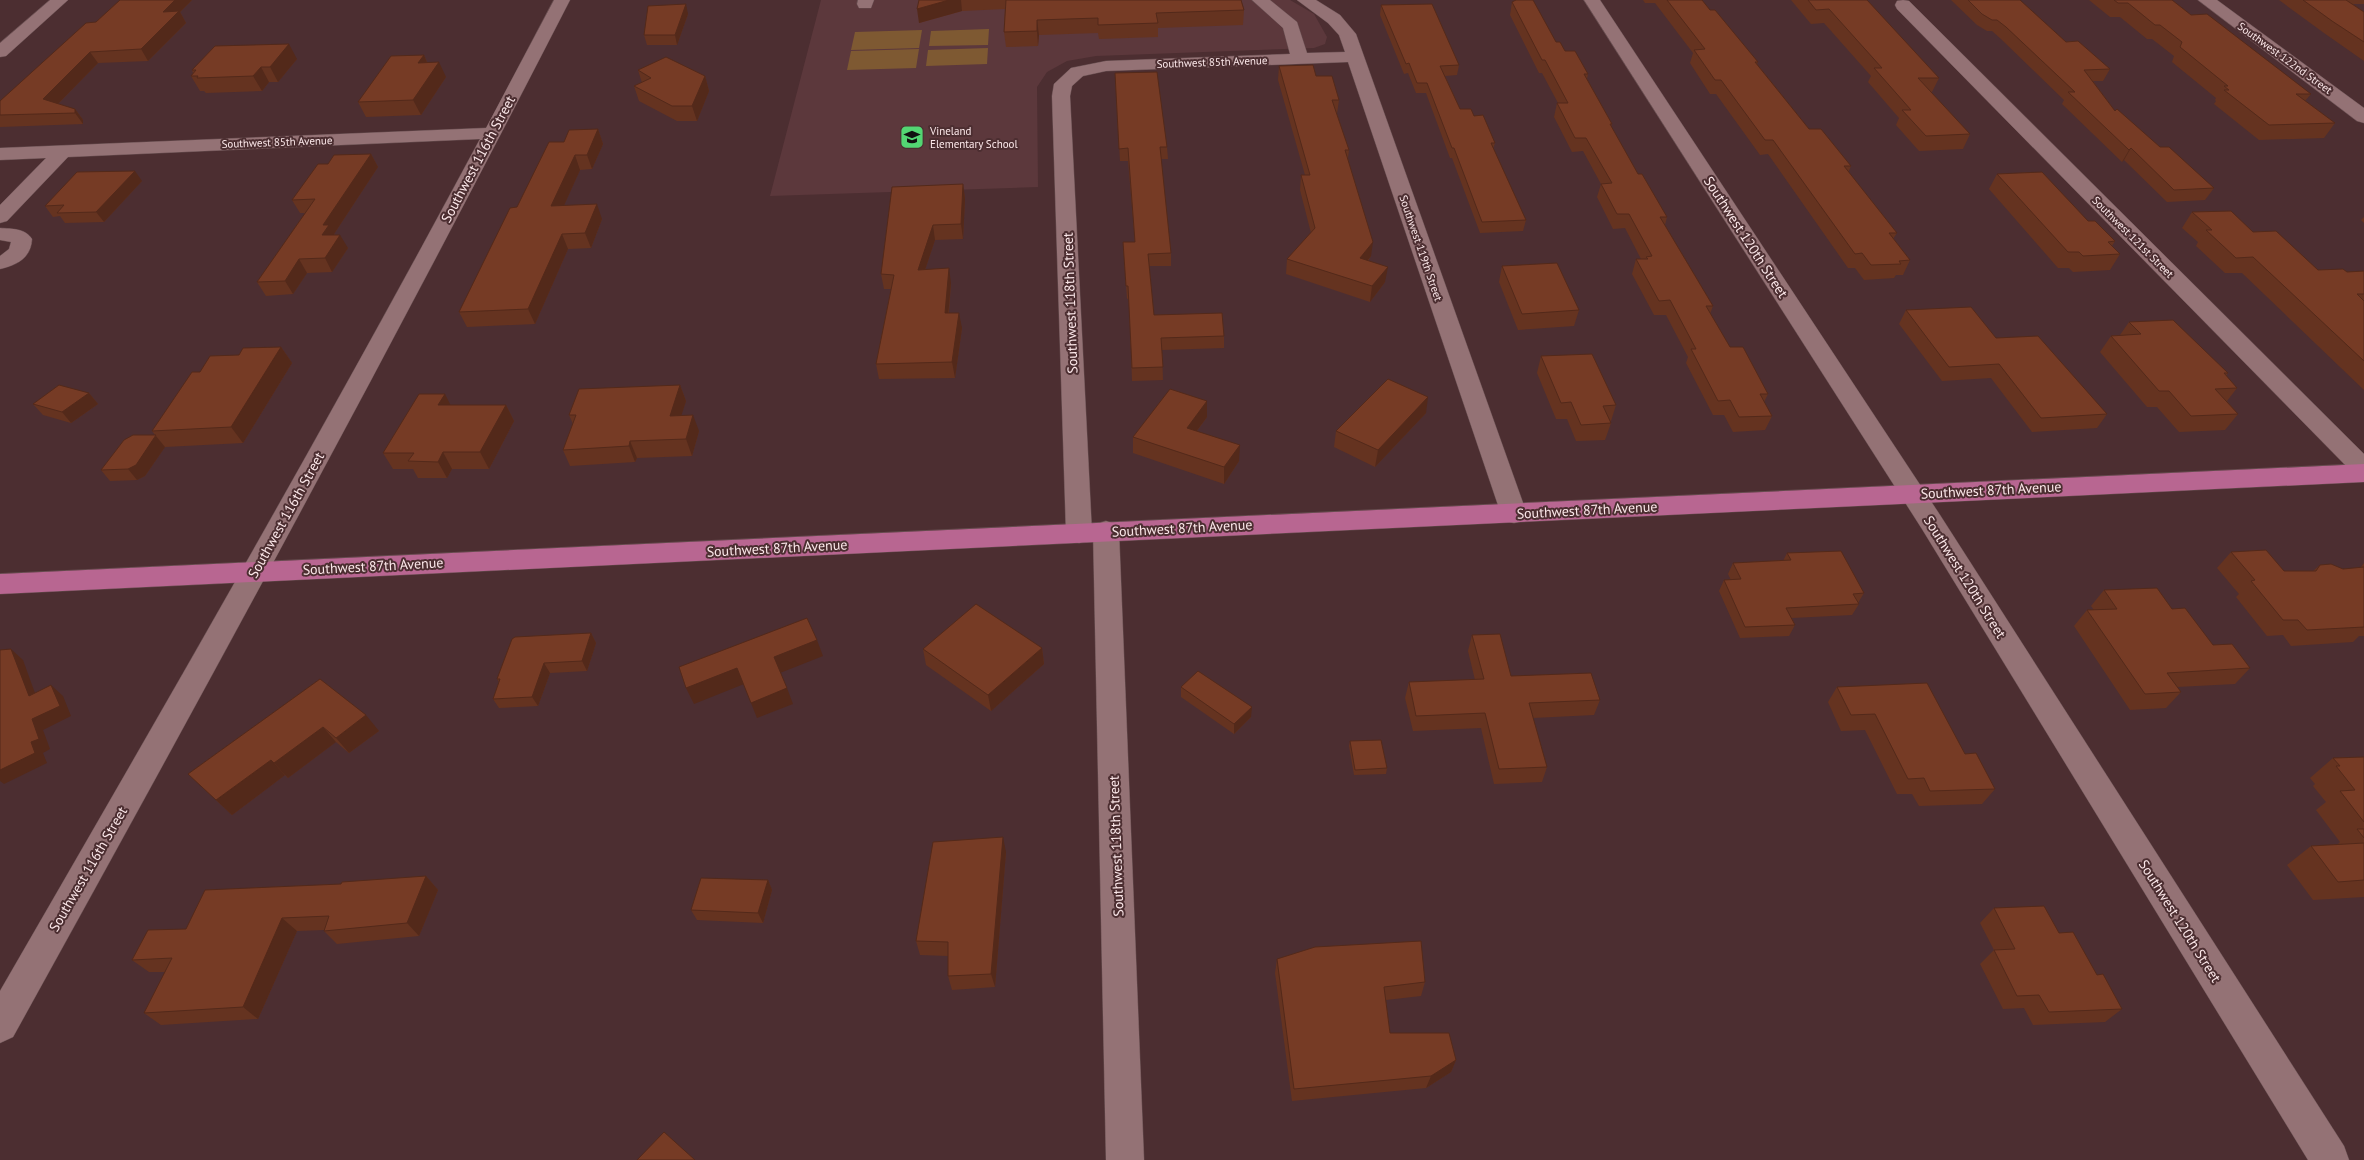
<svg xmlns="http://www.w3.org/2000/svg" width="2364" height="1160" font-family="'PT Sans',sans-serif">
	<style>
		.built { fill: #5c383c }
		.green { fill: #7e5932 }
		.lines { fill: none; stroke-linecap: round; stroke-linejoin: round }
		.minor-casing { stroke: #664d4f; stroke-width: 1 }
		.major-casing { stroke: #664d4f; stroke-width: 1 }
		.minor { fill: #947275; fill-rule: evenodd }
		.major { fill: #b86691; fill-rule: evenodd }
		.wall { fill: #653320 }
		.shaded-wall { fill: #53291a }
		.building { fill: #763b25; stroke: #53291a }
		.labels { text-anchor: middle; stroke-width: 4; stroke-linejoin: round; paint-order: stroke }
		.far-street-label { font-size: 11px; fill: #fce8ea; stroke: #4c2e31 }
		.far-poi-label { font-size: 11px; fill: #fce8ea; stroke: #4c2e31; text-anchor: start }
		.street-label { font-size: 14px; fill: #fce8ea; stroke: #4c2e31 }
	</style>
	<rect width="100%" height="100%" fill="#4c2e31"/>
	<polygon class="built" points="821,0 1290,0 1314,14 1327,37 1325,44 1314,48 1096,56 1067,61 1047,72 1037,87 1038,187 770,196"/>
	<g class="green">
		<polygon points="989,29 988,45 929,46 931,31"/>
		<polygon points="922,30 919,48 851,50 855,32"/>
		<polygon points="988,48 987,64 926,66 928,50"/>
		<polygon points="919,49 916,68 847,70 851,51"/>
	</g>
	<g class="lines">
		<g class="minor-casing">
			<g id="minor">
				<polygon points="50,0 68,0 6,56 0,57 0,43"/>
				<path d="M554,0H570C391,349 203,694 13,1037L0,1043V991C163,709 326,427 480,139L68,157L7,221L0,223V205L46,158L0,160V148L486,128Z"/>
				<polygon points="858,0 874,0 871,8 859,8 857,4"/>
				<polygon points="1252,0 1270,0 1297,22 1307,53 1345,52 1339,35 1328,23 1297,0 1316,0 1340,15 1356,34 1527,514 1523,521 1514,523 1505,521 1501,514 1348,62 1106,71 1083,76 1072,86 1070,96 1092,533 1088,540 1079,543 1070,540 1066,533 1052,96 1054,84 1071,68 1106,61 1290,54 1283,28"/>
				<polygon points="1584,0 1600,0 1940,515 2344,1146 2349,1160 2308,1160 1922,529"/>
				<polygon points="1903,0 1909,1 2364,454 2364,478 2355,475 1897,9 1895,5 1897,1"/>
				<polygon points="2198,0 2217,0 2364,108 2364,123 2357,121"/>
				<path d="M0,228C12,229 25,228 32,239C31,258 17,265 0,269V256L9,249L11,242L0,240Z"/>
				<polygon points="1106,521 1115,524 1119,531 1144,1160 1106,1160 1093,531 1097,524"/>
			</g>
		</g>
		<g class="major-casing">
			<polygon id="major" points="2364,464 2364,482 0,594 0,574"/>
		</g>
		<use href="#minor" class="minor"/>
		<use href="#major" class="major"/>
	</g>
	<g class="wall">
		<polygon points="120,0 192,0 180,12 186,23 148,61 98,63 58,104 75,109 83,120 83,124 0,127 0,101 96,22"/>
		<polygon points="919,0 1241,0 1244,10 1243,25 1158,28 1158,37 1099,39 1098,33 1039,35 1038,46 1006,47 1004,32 1005,9 962,11 919,23"/>
		<polygon points="1643,0 1702,0 1710,10 1758,62 1757,64 1809,129 1851,166 1848,173 1897,233 1893,239 1910,260 1903,275 1896,275 1894,278 1864,280 1855,268 1848,268 1768,154 1760,155 1716,94 1710,94 1690,63 1693,53 1655,3 1645,3"/>
		<polygon points="1791,0 1867,0 1939,78 1932,92 1931,92 1970,134 1963,149 1919,151 1896,125 1899,118 1868,82 1871,76 1824,23 1811,24"/>
		<polygon points="1951,0 2020,0 2066,42 2110,69 2103,81 2093,81 2115,111 2160,147 2214,188 2205,200 2167,202 2124,160 2122,162 2062,104 2064,100 2001,39 1992,31 1987,31 1977,25"/>
		<polygon points="2089,0 2172,0 2191,15 2311,94 2305,101 2335,123 2324,138 2259,140 2214,104 2216,101 2215,100 2216,98 2172,62 2174,56 2152,39 2147,39 2120,17 2110,17"/>
		<polygon points="2279,0 2364,0 2364,4 2353,4 2364,12 2364,61 2324,33"/>
		<polygon points="1512,2 1556,42 1588,74 1587,79 1612,124 1611,127 1638,174 1667,217 1665,225 1713,306 1710,314 1730,347 1768,394 1764,402 1772,416 1765,430 1733,432 1724,415 1713,415 1686,363 1688,357 1666,315 1654,315 1632,274 1636,259 1641,259 1625,228 1613,229 1597,197 1601,184 1583,151 1572,152 1554,117 1557,103 1558,103 1542,73 1539,73 1510,15"/>
		<polygon points="1381,5 1459,65 1457,75 1445,76 1460,109 1474,116 1495,143 1493,149 1526,220 1523,231 1480,233 1452,158 1450,158 1426,93 1416,93 1408,73 1404,74 1380,15"/>
		<polygon points="688,14 677,45 647,45 644,35"/>
		<polygon points="424,55 427,62 446,77 421,115 366,117 358,102"/>
		<polygon points="297,59 278,82 269,82 262,91 206,93 204,91 200,91 191,76 193,73 192,70"/>
		<polygon points="1279,66 1316,76 1339,100 1337,114 1349,150 1348,158 1371,256 1368,261 1385,282 1370,302 1286,274 1287,259 1311,233 1300,190 1301,175 1305,175 1278,80"/>
		<polygon points="638,70 705,76 709,91 697,121 677,121 639,101 634,86 642,83"/>
		<polygon points="1115,73 1167,147 1168,159 1161,159 1171,253 1171,266 1149,266 1154,315 1224,336 1224,348 1162,350 1163,380 1132,381 1129,298 1127,299 1124,255 1135,242 1128,161 1120,161"/>
		<polygon points="598,129 603,144 592,169 580,170 564,205 602,219 591,248 568,249 535,324 467,327 459,312 517,207 564,142"/>
		<polygon points="371,154 378,167 334,234 348,248 332,272 307,273 293,294 266,296 257,282 305,213 300,213 292,200 328,164"/>
		<polygon points="1997,174 2115,241 2112,246 2120,254 2110,270 2073,272 2069,268 2058,268 1989,189"/>
		<polygon points="142,181 104,222 65,223 60,216 53,217 45,206"/>
		<polygon points="963,184 965,199 963,239 935,240 925,270 951,283 949,313 962,328 955,378 879,379 876,364 891,289 884,289 881,274"/>
		<polygon points="2192,212 2253,232 2318,270 2347,272 2364,271 2364,390 2242,273 2225,273 2196,246 2198,242 2182,228"/>
		<polygon points="2364,217 2364,223 2361,220"/>
		<polygon points="1502,266 1579,310 1574,326 1518,330 1499,282"/>
		<polygon points="1906,310 2107,414 2097,428 2032,432 1991,378 1942,381 1899,324"/>
		<polygon points="2129,322 2228,373 2226,376 2237,388 2227,401 2238,414 2225,430 2179,432 2157,407 2147,407 2100,352 2111,336 2120,335"/>
		<polygon points="281,347 292,363 243,443 165,447 145,476 137,480 110,481 101,470 155,435 152,431 200,372 239,355"/>
		<polygon points="1541,356 1616,405 1611,421 1610,421 1611,423 1605,440 1576,441 1567,419 1556,419 1537,373"/>
		<polygon points="680,385 686,401 681,415 699,431 692,456 637,458 635,462 570,466 563,450 573,424 569,415"/>
		<polygon points="89,393 98,404 71,423 43,415 33,404"/>
		<polygon points="1207,401 1207,417 1197,431 1239,461 1224,484 1133,453 1133,437"/>
		<polygon points="451,405 506,405 514,421 489,469 452,469 447,478 418,478 413,469 393,469 383,453"/>
		<polygon points="1426,413 1375,467 1334,447 1336,431"/>
		<polygon points="2231,552 2284,571 2313,571 2320,565 2343,569 2360,568 2364,563 2364,636 2359,636 2353,642 2291,646 2283,635 2267,636 2236,597 2239,594 2217,568"/>
		<polygon points="1787,553 1864,593 1858,603 1859,604 1852,615 1792,618 1795,625 1789,636 1740,638 1719,591 1724,580 1731,580 1728,574 1733,563 1783,561"/>
		<polygon points="2104,590 2172,609 2213,645 2250,668 2235,684 2177,687 2181,692 2166,708 2130,710 2074,626 2087,610 2094,610 2091,606"/>
		<polygon points="591,633 596,643 587,671 550,673 538,706 499,708 493,699 499,682 497,679"/>
		<polygon points="1472,635 1511,676 1600,700 1594,715 1533,718 1547,767 1542,782 1494,784 1481,728 1413,731 1405,698 1409,682 1475,680 1468,651"/>
		<polygon points="1042,648 1044,664 991,711 926,665 923,649"/>
		<polygon points="320,679 379,731 349,753 336,742 288,778 285,775 232,815 188,774"/>
		<polygon points="1181,687 1251,717 1234,734 1181,697"/>
		<polygon points="1837,687 1965,754 1995,789 1982,804 1919,806 1912,794 1897,794 1865,730 1841,731 1828,702"/>
		<polygon points="1350,741 1387,768 1386,774 1354,775 1349,746"/>
		<polygon points="2364,757 2364,897 2313,900 2287,865 2311,846 2337,845 2340,842 2316,810 2326,802 2313,786 2315,784 2310,778 2333,758"/>
		<polygon points="1006,852 995,987 952,990 948,976 948,956 920,955 916,941"/>
		<polygon points="426,876 438,890 419,936 337,944 324,931 324,930 297,931 258,1019 161,1025 144,1013 165,972 149,972 132,960 186,929"/>
		<polygon points="768,880 772,890 763,923 697,920 691,910"/>
		<polygon points="1994,908 2059,933 2097,975 2122,1009 2105,1022 2033,1025 2024,1008 2003,1009 1980,964 1994,950 1980,923"/>
		<polygon points="1277,959 1425,982 1421,996 1386,1000 1390,1033 1456,1060 1451,1072 1426,1088 1292,1101 1275,973"/>
	</g>
	<g class="shaded-wall">
		<polygon points="175,0 192,0 180,12 186,23 148,61 141,49 163,12"/>
		<polygon points="949,0 961,0 962,11 919,23 917,9"/>
		<polygon points="686,4 688,14 677,45 675,35"/>
		<polygon points="1037,20 1039,35 1038,46 1037,31"/>
		<polygon points="289,44 297,59 278,82 270,67"/>
		<polygon points="90,52 98,63 51,111 43,99"/>
		<polygon points="424,55 430,70 418,63"/>
		<polygon points="439,62 446,77 421,115 413,100"/>
		<polygon points="261,67 269,82 262,91 253,76"/>
		<polygon points="705,76 709,91 697,121 692,106"/>
		<polygon points="75,109 83,120 83,124 75,113"/>
		<polygon points="598,129 603,144 592,169 587,155"/>
		<polygon points="2131,148 2124,160 2122,162 2129,150"/>
		<polygon points="371,154 378,167 334,234 336,239 322,235 323,225"/>
		<polygon points="575,155 580,170 557,221 551,206"/>
		<polygon points="135,171 142,181 104,222 96,212"/>
		<polygon points="963,184 965,199 963,239 961,224"/>
		<polygon points="597,204 602,219 591,248 585,233"/>
		<polygon points="933,225 935,240 920,285 918,270"/>
		<polygon points="562,234 568,249 535,324 528,309"/>
		<polygon points="340,235 348,248 332,272 325,258"/>
		<polygon points="1373,242 1371,256 1358,273 1360,258"/>
		<polygon points="299,259 307,273 293,294 285,281"/>
		<polygon points="1388,267 1385,282 1370,302 1372,286"/>
		<polygon points="949,268 951,283 947,328 945,313"/>
		<polygon points="959,313 962,328 955,378 952,362"/>
		<polygon points="281,347 292,363 243,443 231,427"/>
		<polygon points="680,385 686,401 676,432 670,416"/>
		<polygon points="89,393 98,404 71,423 62,412"/>
		<polygon points="445,394 453,410 438,405"/>
		<polygon points="1428,397 1426,413 1375,467 1378,450"/>
		<polygon points="1207,401 1207,417 1187,444 1187,428"/>
		<polygon points="506,405 514,421 489,469 480,452"/>
		<polygon points="693,415 699,431 692,456 686,439"/>
		<polygon points="156,436 165,447 145,476 137,480 128,469"/>
		<polygon points="630,441 637,458 635,462 629,446"/>
		<polygon points="1240,445 1239,461 1224,484 1224,467"/>
		<polygon points="443,452 452,469 447,478 438,462"/>
		<polygon points="591,633 596,643 587,671 582,661"/>
		<polygon points="817,640 823,656 780,673 774,657"/>
		<polygon points="1042,648 1044,664 991,711 988,695"/>
		<polygon points="11,649 23,660 40,707 29,696"/>
		<polygon points="544,663 550,673 538,706 532,697"/>
		<polygon points="737,668 744,684 694,704 686,688"/>
		<polygon points="51,685 63,696 71,716 43,730 50,749 43,753 47,763 4,784 0,781 0,770 31,742 32,719"/>
		<polygon points="787,688 793,704 757,718 751,703"/>
		<polygon points="1252,707 1251,717 1234,734 1234,724"/>
		<polygon points="366,715 379,731 349,753 336,738"/>
		<polygon points="323,727 336,742 288,778 274,763"/>
		<polygon points="271,760 285,775 232,815 216,800"/>
		<polygon points="1003,837 1006,852 995,987 991,974"/>
		<polygon points="426,876 438,890 419,936 407,923"/>
		<polygon points="768,880 772,890 763,923 758,913"/>
		<polygon points="282,918 297,931 258,1019 243,1007"/>
		<polygon points="1456,1060 1451,1072 1426,1088 1431,1076"/>
	</g>
	<g class="building">
		<polygon points="120,0 175,0 163,12 179,11 141,49 90,52 43,99 75,109 75,113 0,115 0,101 86,23 96,22"/>
		<polygon points="919,0 949,0 917,9"/>
		<polygon points="1006,0 1241,0 1244,10 1156,13 1158,23 1098,25 1098,18 1037,20 1037,31 1004,32"/>
		<polygon points="1516,0 1533,0 1556,42 1560,42 1565,51 1575,51 1588,74 1584,74 1612,124 1610,124 1638,174 1642,174 1667,217 1660,217 1713,306 1706,306 1730,347 1743,347 1768,394 1760,394 1772,416 1739,417 1730,400 1718,401 1691,349 1696,349 1670,300 1659,301 1636,259 1648,259 1646,257 1652,256 1629,214 1617,214 1601,184 1612,183 1586,138 1575,138 1557,103 1568,103 1545,60 1542,60 1512,2"/>
		<polygon points="1667,0 1702,0 1710,10 1715,10 1758,62 1755,62 1809,129 1821,129 1851,166 1844,166 1897,233 1889,233 1910,260 1899,261 1901,264 1871,265 1862,253 1855,254 1773,140 1765,140 1721,80 1715,80 1694,50 1705,49"/>
		<polygon points="1808,0 1867,0 1939,78 1918,78 1970,134 1926,136 1902,110 1911,110 1874,68 1882,68 1829,9 1816,10"/>
		<polygon points="1968,0 2020,0 2066,42 2078,41 2110,69 2084,70 2115,111 2117,109 2160,147 2169,147 2214,188 2174,190 2131,148 2129,150 2068,92 2075,92 2006,27 1997,20 1992,20 1982,14"/>
		<polygon points="2114,0 2172,0 2191,15 2207,14 2311,94 2296,94 2335,123 2269,125 2224,90 2229,90 2224,86 2228,86 2180,47 2182,42 2160,25 2155,25 2128,3 2118,3"/>
		<polygon points="2303,0 2346,0 2364,12 2364,42 2332,21"/>
		<polygon points="686,4 675,35 644,35 648,6"/>
		<polygon points="1432,4 1459,65 1440,66 1460,109 1471,109 1474,116 1483,115 1495,143 1491,143 1526,220 1482,222 1454,148 1452,148 1427,83 1417,83 1409,63 1406,64 1381,5"/>
		<polygon points="289,44 270,67 261,67 253,76 197,78 198,76 191,76 196,70 192,70 215,46"/>
		<polygon points="424,55 418,63 439,62 413,100 358,102 391,56"/>
		<polygon points="666,57 705,76 692,106 672,106 634,86 651,78 638,70"/>
		<polygon points="1313,65 1316,76 1332,76 1339,100 1332,100 1349,150 1345,150 1373,242 1360,258 1388,267 1372,286 1287,259 1315,228 1301,175 1310,175 1279,66"/>
		<polygon points="1157,72 1167,147 1160,147 1171,253 1148,254 1154,315 1222,313 1224,336 1161,338 1163,367 1132,368 1128,286 1126,286 1123,242 1135,242 1128,148 1119,149 1115,73"/>
		<polygon points="598,129 587,155 575,155 551,206 597,204 585,233 562,234 528,309 459,312 510,208 517,207 549,142 564,142 569,130"/>
		<polygon points="371,154 323,225 329,225 322,235 340,235 325,258 299,259 285,281 257,282 315,199 292,200 318,164 328,164 334,155"/>
		<polygon points="135,171 96,212 57,213 64,205 45,206 77,172"/>
		<polygon points="2042,172 2088,221 2095,221 2115,241 2108,242 2120,254 2083,256 2079,252 2068,252 1997,174"/>
		<polygon points="963,184 961,224 933,225 918,270 949,268 945,313 959,313 952,362 876,364 894,275 881,274 892,187"/>
		<polygon points="2231,211 2253,232 2276,231 2318,270 2343,269 2347,272 2364,271 2364,294 2357,294 2364,301 2364,361 2253,257 2236,258 2206,230 2212,230 2192,212"/>
		<polygon points="1557,263 1579,310 1522,314 1502,266"/>
		<polygon points="1971,307 1996,338 2038,336 2107,414 2041,418 1999,364 1949,367 1906,310"/>
		<polygon points="2173,320 2228,373 2224,373 2237,388 2215,389 2238,414 2191,416 2169,391 2159,391 2111,336 2141,334 2129,322"/>
		<polygon points="281,347 231,427 152,431 192,372 200,372 210,356 239,355 243,348"/>
		<polygon points="1592,354 1616,405 1603,406 1611,423 1581,425 1571,402 1561,403 1541,356"/>
		<polygon points="1388,379 1428,397 1378,450 1336,431"/>
		<polygon points="59,385 89,393 62,412 33,404"/>
		<polygon points="680,385 670,416 693,415 686,439 630,441 629,446 563,450 576,415 569,415 579,389"/>
		<polygon points="1170,389 1207,401 1187,428 1240,445 1224,467 1133,437"/>
		<polygon points="419,394 445,394 438,405 506,405 480,452 443,452 438,462 408,461 414,453 383,453"/>
		<polygon points="133,435 156,435 136,465 128,469 101,470 124,440"/>
		<polygon points="2266,550 2284,571 2316,571 2320,565 2331,564 2343,569 2364,567 2364,627 2307,630 2298,620 2283,620 2251,581 2255,580 2231,552"/>
		<polygon points="1841,551 1864,593 1853,594 1859,604 1786,608 1795,625 1745,627 1724,580 1741,579 1733,563 1791,560 1787,553"/>
		<polygon points="2157,588 2172,609 2185,608 2213,645 2232,644 2250,668 2167,673 2181,692 2145,694 2087,610 2117,609 2104,590"/>
		<polygon points="976,604 1042,648 988,695 923,649"/>
		<polygon points="807,618 817,640 774,657 787,688 751,703 737,668 686,688 679,667"/>
		<polygon points="591,633 582,661 544,663 532,697 493,699 500,679 497,679 512,639 515,637"/>
		<polygon points="1500,634 1511,676 1591,673 1600,700 1529,703 1547,767 1499,769 1485,713 1416,716 1409,682 1484,679 1472,635"/>
		<polygon points="11,649 29,696 51,685 60,706 32,719 39,739 31,742 35,753 0,770 0,650"/>
		<polygon points="1198,671 1252,707 1234,724 1181,687"/>
		<polygon points="320,679 366,715 336,738 323,727 274,763 271,760 216,800 188,774"/>
		<polygon points="1927,683 1965,754 1976,753 1995,789 1930,791 1924,778 1908,779 1875,714 1851,715 1837,687"/>
		<polygon points="1381,740 1387,768 1355,770 1350,741"/>
		<polygon points="2364,757 2364,822 2340,791 2355,790 2336,766 2340,766 2333,758"/>
		<polygon points="2357,829 2364,829 2364,838"/>
		<polygon points="1003,837 991,974 948,976 948,942 916,941 933,842"/>
		<polygon points="2364,843 2364,880 2338,882 2311,846"/>
		<polygon points="426,876 407,923 324,931 329,916 282,918 243,1007 144,1013 172,958 132,960 148,930 186,929 205,890 341,884 342,882"/>
		<polygon points="701,878 768,880 758,913 691,910"/>
		<polygon points="2044,906 2059,933 2073,932 2097,975 2103,974 2122,1009 2049,1012 2039,995 2017,996 1994,950 2015,949 1994,908"/>
		<polygon points="1421,941 1425,982 1384,987 1390,1033 1449,1033 1456,1060 1431,1076 1294,1089 1277,959 1315,947"/>
		<polygon points="664,1132 695,1160 637,1160"/>
	</g>
	<defs>
		<g id="school-square" transform="scale(1.25)"><rect x="-9" y="-9" width="18" height="18" rx="4" fill="#53d673" stroke="#4c2e31"/><path d="M0-5L7-2L0 1L-7-2ZM-4 1L0 2.5L4 1V4Q0 6-4 4Z" fill="#111"/></g>
	</defs>
	<g fill-rule="evenodd">
		<use href="#school-square" x="912" y="137"/>
	</g>
	<g class="labels">
		<g class="far-street-label">
			<text transform="translate(2285 58) rotate(36)" y="4">Southwest 122nd Street</text>
			<text transform="translate(1212 62) rotate(-2)" y="4">Southwest 85th Avenue</text>
			<text transform="translate(277 142) rotate(-2)" y="4">Southwest 85th Avenue</text>
			<text transform="translate(2133 237) rotate(45)" y="4">Southwest 121st Street</text>
			<text transform="translate(1421 248) rotate(71)" y="4">Southwest 119th Street</text>
		</g>
		<g class="far-poi-label">
			<text x="930" y="135">Vineland<tspan x="930" dy="13">Elementary School</tspan></text>
		</g>
		<g class="street-label">
			<text transform="translate(478 159) rotate(-62)" y="5">Southwest 116th Street</text>
			<text transform="translate(1746 237) rotate(57)" y="5">Southwest 120th Street</text>
			<text transform="translate(1070 303) rotate(-92)" y="5">Southwest 118th Street</text>
			<text transform="translate(1991 490) rotate(-3)" y="5">Southwest 87th Avenue</text>
			<text transform="translate(1587 510) rotate(-3)" y="5">Southwest 87th Avenue</text>
			<text transform="translate(286 515) rotate(-61)" y="5">Southwest 116th Street</text>
			<text transform="translate(1182 528) rotate(-3)" y="5">Southwest 87th Avenue</text>
			<text transform="translate(777 548) rotate(-3)" y="5">Southwest 87th Avenue</text>
			<text transform="translate(373 566) rotate(-3)" y="5">Southwest 87th Avenue</text>
			<text transform="translate(1965 577) rotate(58)" y="5">Southwest 120th Street</text>
			<text transform="translate(1116 846) rotate(-92)" y="5">Southwest 118th Street</text>
			<text transform="translate(88 869) rotate(-60)" y="5">Southwest 116th Street</text>
			<text transform="translate(2180 921) rotate(58)" y="5">Southwest 120th Street</text>
		</g>
	</g>
</svg>
